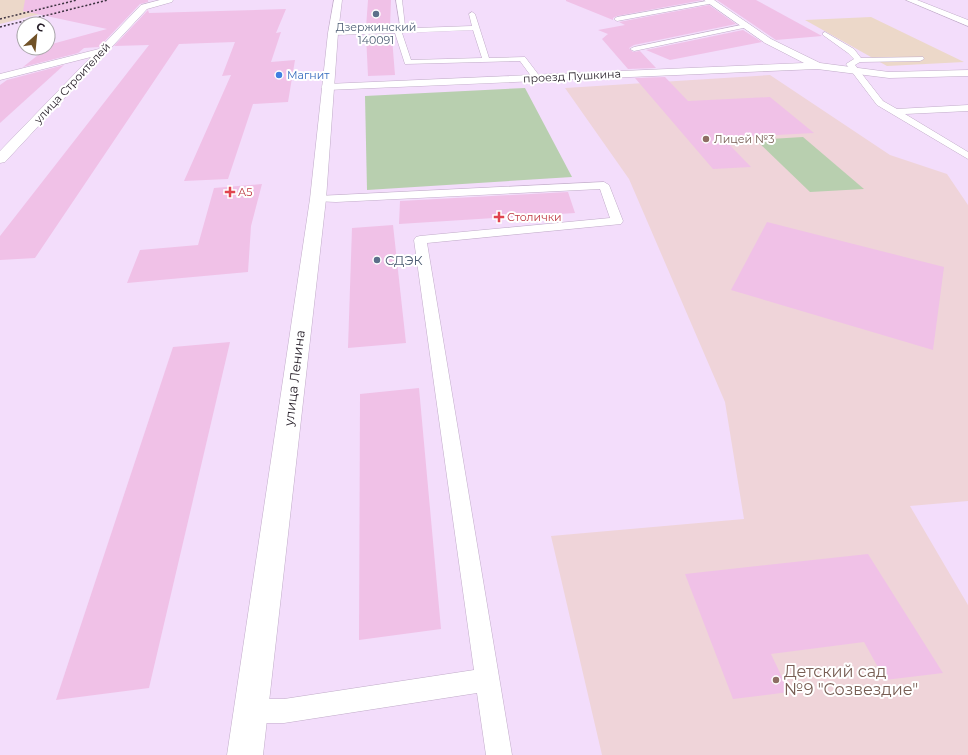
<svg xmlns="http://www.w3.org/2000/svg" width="968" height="755" font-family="Montserrat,sans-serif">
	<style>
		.industrial { fill: #ecd8c9 }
		.education { fill: #efd4d9 }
		.green { fill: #b8cfaf }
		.building { fill: #f0c1e7 }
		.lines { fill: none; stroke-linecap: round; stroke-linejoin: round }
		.service-casing { stroke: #c1acc9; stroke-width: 1 }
		.minor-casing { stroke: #c1acc9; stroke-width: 1 }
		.tertiary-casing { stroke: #c1acc9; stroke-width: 1 }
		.secondary-casing { stroke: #c1acc9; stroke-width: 1 }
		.service { fill: #fff; fill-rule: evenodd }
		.minor { fill: #fff; fill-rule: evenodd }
		.tertiary { fill: #fff; fill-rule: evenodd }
		.secondary { fill: #fff; fill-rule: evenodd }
		.rail { stroke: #3c323f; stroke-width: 1.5; stroke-dasharray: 2 2; stroke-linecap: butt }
		.service-dot { fill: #5c6f8a; stroke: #fff; stroke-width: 1.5 }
		.shop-dot { fill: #3f7fe0; stroke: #fff; stroke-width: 1.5 }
		.education-dot { fill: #8d6e63; stroke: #fff; stroke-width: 1.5 }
		.health-dot { fill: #e0444e; stroke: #fff; stroke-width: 1.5 }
		.labels { text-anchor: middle; stroke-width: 4; stroke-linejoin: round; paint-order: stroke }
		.far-service-label { font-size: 11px; fill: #4e5e75; stroke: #fff }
		.far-shop-label { font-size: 11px; fill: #366cbe; stroke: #fff; text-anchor: start }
		.far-street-label { font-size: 11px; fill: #251d27; stroke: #fff }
		.far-education-label { font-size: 11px; fill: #785e54; stroke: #fff; text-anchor: start }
		.far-health-label { font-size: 11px; fill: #be3a42; stroke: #fff; text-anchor: start }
		.service-label { font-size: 13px; fill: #4e5e75; stroke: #fff; text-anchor: start }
		.street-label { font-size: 13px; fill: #251d27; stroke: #fff }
		.near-education-label { font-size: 16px; fill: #785e54; stroke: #fff; text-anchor: start }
	</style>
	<rect width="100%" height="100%" fill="#f3ddfb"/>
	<g class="industrial">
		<polygon points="0,0 96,0 0,24"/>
		<polygon points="871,17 964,62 887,66 805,20"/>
	</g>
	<polygon class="education" points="770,75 890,155 947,174 968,205 968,501 910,506 968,605 968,755 602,755 551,536 744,519 725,402 629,179 565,88"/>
	<g class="green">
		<polygon points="525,88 572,177 367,190 365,96"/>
		<polygon points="803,137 864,189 810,192 756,140"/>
	</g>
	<g class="building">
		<polygon points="25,0 148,0 148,2 140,4 99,47 84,48 78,53 23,67 52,44 107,29 23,11"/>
		<polygon points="368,0 391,0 390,27 366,28"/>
		<polygon points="566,0 703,0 617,16 613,18 613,20 566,1"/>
		<polygon points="717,0 756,0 822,36 776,40"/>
		<polygon points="709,5 736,24 634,45 629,48 633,52 640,51 656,68 628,69 602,39 608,34 598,30 625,25 619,22"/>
		<polygon points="286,9 276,33 281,32 271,62 295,60 288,102 253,104 228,179 184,181 231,75 222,76 235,42 179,44 35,258 0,260 0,236 149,45 114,46 148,10 149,13"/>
		<polygon points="743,30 762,42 670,60 646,50"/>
		<polygon points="366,35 390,35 390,38 392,38 395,75 368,76"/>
		<polygon points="64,65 0,123 0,85 7,80"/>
		<polygon points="665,77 688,101 770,97 814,133 723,138 751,167 713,169 635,78"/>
		<polygon points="262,184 251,226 248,272 127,283 140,250 198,245 214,188"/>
		<polygon points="568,192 575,213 399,224 400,201"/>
		<polygon points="767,222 944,267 933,350 731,290"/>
		<polygon points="393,225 406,343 348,348 352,228"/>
		<polygon points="230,342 149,688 56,700 173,347"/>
		<polygon points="419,388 441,629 359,640 360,394"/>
		<polygon points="868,554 943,673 885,680 864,642 771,654 789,692 733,699 685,574"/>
	</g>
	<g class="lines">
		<g class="service-casing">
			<g id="service">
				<polygon points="396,0 402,0 405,26 400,25"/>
				<polygon points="712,0 714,1 714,3 617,21 614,19 617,17"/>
				<path d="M472,12L475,14L489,58L525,57L541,78L540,80H534L520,61L405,64L395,33L333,35L330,33L333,31L472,26L469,14ZM473,30L482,58L411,60L402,33Z"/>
				<polygon points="746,24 749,26 748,27 634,51 630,49 634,47"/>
				<polygon points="825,32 854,49 861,58 923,57 924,59 920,61 860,62 855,65 883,101 897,109 968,105 968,111 905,114 968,152 968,159 877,105 846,64 854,59 848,53 823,35 823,33"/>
				<polygon points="604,182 609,185 623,221 621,224 427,243 512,755 486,755 477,693 284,723 251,723 242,720 239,711 242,702 251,699 284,699 474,670 414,240 416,237 420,236 610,218 600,189 336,202 314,201 312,199 314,197 318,196"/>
			</g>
		</g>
		<g class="minor-casing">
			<g id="minor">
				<polygon points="160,0 173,0 172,2 147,9 5,162 0,163 0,151 91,57 0,80 0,74 99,49 141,5"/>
				<polygon points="704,0 714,0 771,39 820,63 889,72 968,70 968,76 889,78 817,69 327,90 323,89 321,87 323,85 327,84 804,63 765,43"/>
			</g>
		</g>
		<g class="tertiary-casing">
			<polygon id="tertiary" points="334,0 342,0 338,33 326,199 263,755 227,755 310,199 328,33"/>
		</g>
		<g class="secondary-casing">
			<polygon id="secondary" points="906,0 917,0 968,20 968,26"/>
		</g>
		<use href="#service" class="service"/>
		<use href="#minor" class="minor"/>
		<use href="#tertiary" class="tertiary"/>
		<use href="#secondary" class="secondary"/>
		<g class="rail">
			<polyline points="0,19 77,0"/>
			<polyline points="0,27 108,0"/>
		</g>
	</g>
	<g class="service-dot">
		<circle cx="376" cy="14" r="4"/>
		<circle cx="377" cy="260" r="4"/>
	</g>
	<circle class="shop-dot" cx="279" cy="75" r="4"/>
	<g class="education-dot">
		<circle cx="706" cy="139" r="4"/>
		<circle cx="776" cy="680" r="4"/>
	</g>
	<g class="health-dot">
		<path d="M228 186h4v4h4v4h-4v4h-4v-4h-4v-4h4z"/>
		<path d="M497 211h4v4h4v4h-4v4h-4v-4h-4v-4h4z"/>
	</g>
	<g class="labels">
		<g class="far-service-label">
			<text x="376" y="31">Дзержинский<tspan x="376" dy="13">140091</tspan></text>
		</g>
		<g class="far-shop-label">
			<text x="287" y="79">Магнит</text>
		</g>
		<g class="far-street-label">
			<text transform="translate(572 76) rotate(-3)" y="4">проезд Пушкина</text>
			<text transform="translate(72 83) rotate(-47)" y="4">улица Строителей</text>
		</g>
		<g class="far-education-label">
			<text x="714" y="143">Лицей №3</text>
		</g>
		<g class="far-health-label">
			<text x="238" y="196">А5</text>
			<text x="507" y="221">Столички</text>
		</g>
		<g class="service-label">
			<text x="385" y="265">СДЭК</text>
		</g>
		<g class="street-label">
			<text transform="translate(294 378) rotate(-83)" y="5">улица Ленина</text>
		</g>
		<g class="near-education-label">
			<text x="784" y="677">Детский сад<tspan x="784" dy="18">№9 "Созвездие"</tspan></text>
		</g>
	</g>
	<g transform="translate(36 36) rotate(27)"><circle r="19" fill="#ffffff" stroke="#a8a5a9"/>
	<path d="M0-3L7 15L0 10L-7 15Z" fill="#715227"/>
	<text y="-6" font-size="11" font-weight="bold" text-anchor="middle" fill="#251d27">С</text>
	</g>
</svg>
